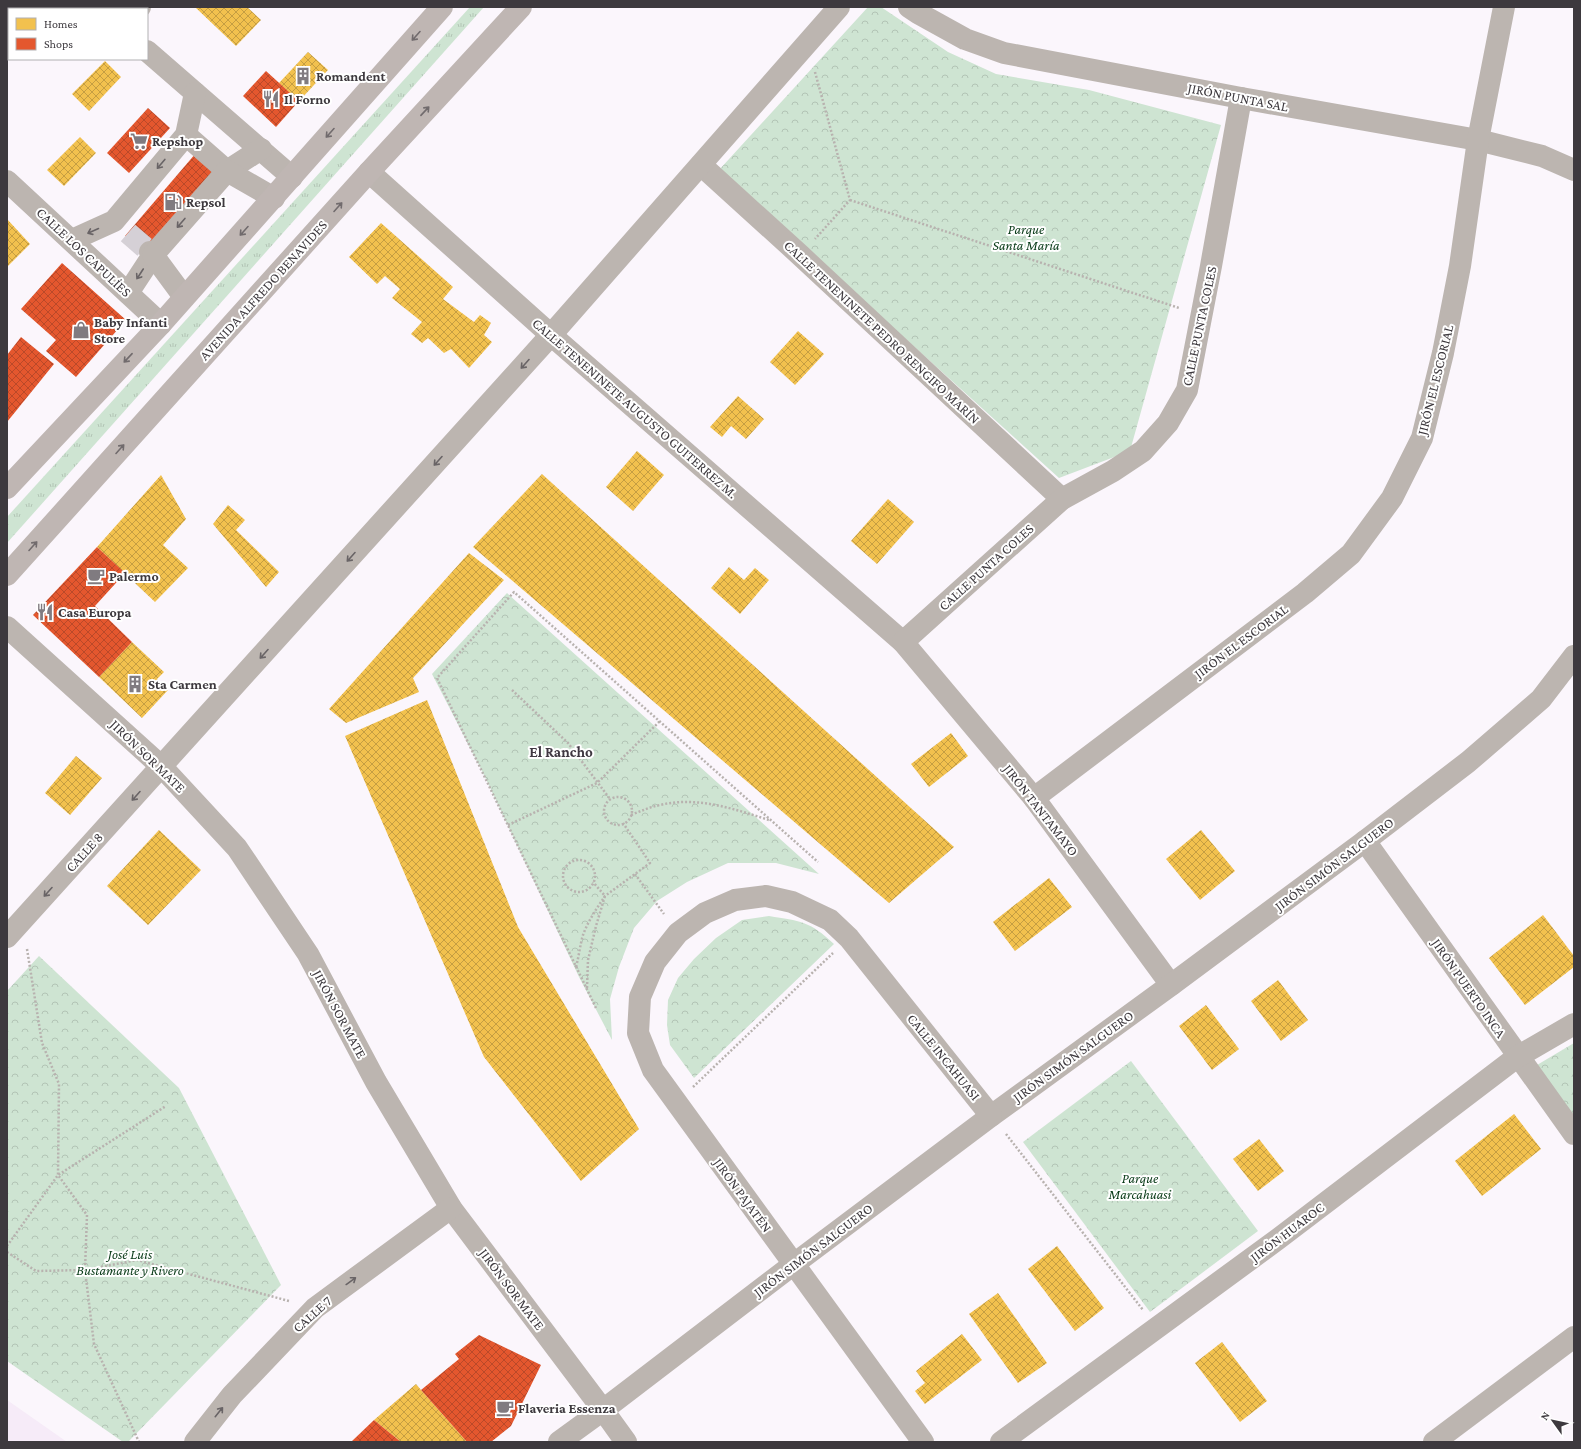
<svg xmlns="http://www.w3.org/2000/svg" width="1581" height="1449" font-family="'Crimson Pro',serif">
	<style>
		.built { fill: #f6ebf8 }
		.grass { fill: url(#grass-tufts) }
		.forest { fill: url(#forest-crowns) }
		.homes { fill: url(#homes-cross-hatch) }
		.shops { fill: url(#shops-cross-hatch) }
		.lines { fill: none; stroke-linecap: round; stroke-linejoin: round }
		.minor-tunnel { stroke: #d5d0d6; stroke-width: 22; stroke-dasharray: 22 11; stroke-linecap: butt }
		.path { stroke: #b8b2af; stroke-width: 2.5; stroke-dasharray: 2 2; stroke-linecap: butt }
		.minor { stroke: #bcb5b0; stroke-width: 22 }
		.major { stroke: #bfb6b3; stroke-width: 22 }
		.oneway { stroke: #716b6d }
		.oneway2 { stroke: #696466 }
		.labels { text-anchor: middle; stroke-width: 4; stroke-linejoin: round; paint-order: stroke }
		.poi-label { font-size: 14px; font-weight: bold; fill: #3d393e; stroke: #fff; text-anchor: start }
		.street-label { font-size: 14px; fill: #3d393e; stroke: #fff }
		.park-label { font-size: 14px; font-style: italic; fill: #083a17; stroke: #fff }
		.neighbourhood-label { font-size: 15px; font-weight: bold; fill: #3f3741; stroke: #fff }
	</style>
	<defs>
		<pattern id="grass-tufts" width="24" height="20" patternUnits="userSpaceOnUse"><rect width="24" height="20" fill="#cee4d2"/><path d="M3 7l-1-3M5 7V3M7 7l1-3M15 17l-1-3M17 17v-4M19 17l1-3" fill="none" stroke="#b2c4b5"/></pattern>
		<pattern id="forest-crowns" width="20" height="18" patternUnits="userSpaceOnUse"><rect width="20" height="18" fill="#cee4d2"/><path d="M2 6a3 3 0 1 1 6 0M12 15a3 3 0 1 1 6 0" fill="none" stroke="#b2c4b5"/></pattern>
		<pattern id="homes-cross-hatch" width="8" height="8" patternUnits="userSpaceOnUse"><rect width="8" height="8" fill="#f2c14e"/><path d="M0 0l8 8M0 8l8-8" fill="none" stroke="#c59e42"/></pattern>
		<pattern id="shops-cross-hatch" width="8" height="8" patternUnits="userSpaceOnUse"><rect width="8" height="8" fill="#e4572e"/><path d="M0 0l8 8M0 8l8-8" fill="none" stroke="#ba4929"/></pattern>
	</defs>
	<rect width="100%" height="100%" fill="#fbf6fc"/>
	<polygon class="built" points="7,1400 67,1442 7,1442"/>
	<polygon class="grass" points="470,7 484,7 7,543 7,517"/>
	<g class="forest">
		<polygon points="868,7 881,7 948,52 996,74 1089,90 1221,125 1130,451 1059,478 719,170"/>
		<polygon points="507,593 819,874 776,863 728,863 687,882 657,901 634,928 619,967 610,999 612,1040 579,977 484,775 432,674"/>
		<path d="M769,916C800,921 810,921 834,944L694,1078L670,1045L667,1025L668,1000L678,978L694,959L716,938L742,920Z"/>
		<polygon points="39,956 179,1088 281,1285 128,1442 123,1442 7,1361 7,991"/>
		<polygon points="1574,1043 1574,1117 1537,1065"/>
		<polygon points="1131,1061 1258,1231 1150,1312 1023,1142"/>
	</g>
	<g class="homes">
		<polygon points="7,7 37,7 36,9 9,9 9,34 7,32"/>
		<polygon points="197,7 247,7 261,20 236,46 196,8"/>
		<polygon points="308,52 328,70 299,101 279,83"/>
		<polygon points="105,61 121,77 89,111 72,94"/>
		<polygon points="80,137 96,153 64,186 47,170"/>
		<polygon points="7,219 30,244 7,267"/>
		<polygon points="381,223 453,287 443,299 474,322 480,315 491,323 484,335 492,342 469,368 451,349 444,353 428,338 422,343 411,334 422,322 392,298 400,289 385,276 377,284 349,257"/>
		<polygon points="798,331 824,354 795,385 770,362"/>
		<polygon points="738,396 764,419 746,439 731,426 722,437 710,427"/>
		<polygon points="637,451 664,475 633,511 606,487"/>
		<polygon points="542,474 954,847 889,903 473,547"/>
		<polygon points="161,475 186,519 163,545 188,568 155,602 97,547"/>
		<polygon points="888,499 914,522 877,564 851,541"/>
		<polygon points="228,505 245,520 236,530 279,572 266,587 213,524"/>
		<polygon points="469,553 504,580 413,678 419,692 346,723 329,709"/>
		<polygon points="729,567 744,580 755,568 769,580 740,614 711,588"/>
		<polygon points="132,642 164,672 157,679 168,690 142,718 99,677"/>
		<polygon points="427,700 518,927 639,1129 581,1181 484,1057 345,736"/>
		<polygon points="951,733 968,756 929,787 911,764"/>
		<polygon points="76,756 102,778 70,815 45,793"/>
		<polygon points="159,830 201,870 148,925 107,886"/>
		<polygon points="1201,830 1235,871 1200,900 1166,859"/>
		<polygon points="1049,878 1072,907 1015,951 993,922"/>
		<polygon points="1543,915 1574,956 1574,967 1525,1005 1489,958"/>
		<polygon points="1278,980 1308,1020 1281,1041 1251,1001"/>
		<polygon points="1206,1005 1239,1049 1212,1070 1179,1026"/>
		<polygon points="1514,1114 1541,1149 1482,1196 1455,1161"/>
		<polygon points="1259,1139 1284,1171 1258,1191 1233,1159"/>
		<polygon points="1057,1246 1104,1308 1075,1331 1028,1269"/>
		<polygon points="998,1293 1047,1363 1018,1383 969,1314"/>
		<polygon points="962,1334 982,1360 925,1404 915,1391 925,1383 916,1371"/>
		<polygon points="1222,1342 1267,1401 1240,1422 1195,1363"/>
		<polygon points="416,1384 421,1390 467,1442 401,1442 374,1420"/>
	</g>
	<g class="shops">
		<polygon points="266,71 299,101 276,127 243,96"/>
		<polygon points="148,108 170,128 129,173 107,153"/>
		<polygon points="196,153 218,172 147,255 125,236"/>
		<polygon points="62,263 126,320 76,377 46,351 56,340 21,309"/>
		<polygon points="21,337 54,364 7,422 7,355"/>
		<polygon points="97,547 125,573 95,606 132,642 99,677 33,615"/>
		<polygon points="479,1335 541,1365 511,1426 491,1442 467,1442 421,1390 459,1359 455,1354"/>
		<polygon points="374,1420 401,1442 351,1442"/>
	</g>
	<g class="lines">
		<polyline class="minor-tunnel" points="128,233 150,252"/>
		<g class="path">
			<polyline points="815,72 850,200 815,239"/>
			<polyline points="850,200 1179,308"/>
			<polyline points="512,690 568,743 610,799"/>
			<circle cx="618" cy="811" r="14"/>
			<path d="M631,815C641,811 650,807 660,805C698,796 734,809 769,820"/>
			<polyline points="508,825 597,783 660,721"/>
			<circle cx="579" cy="876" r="16"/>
			<polyline points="635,874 664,914"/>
			<polyline points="27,949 42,1043 59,1084 58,1175 87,1215 85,1270 94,1344 139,1442"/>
			<path d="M576,967C579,956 580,945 583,935C588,921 597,908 605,896L650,863L623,823"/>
			<polyline points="587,988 588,960 596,926 605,896 593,882"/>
			<polyline points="596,1008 437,678 514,592 818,862"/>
			<polyline points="693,1087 833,953"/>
			<polyline points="1006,1134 1143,1310"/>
			<polyline points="7,1246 58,1175 166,1106"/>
			<polyline points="7,1252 36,1271 85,1270 137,1260 289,1301"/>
		</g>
		<g class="minor">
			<polyline points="98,7 101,9"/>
			<polyline points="909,7 918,13 965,39 1004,53 1241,98 1478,140 1542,156 1574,170"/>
			<polyline points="138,9 140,7"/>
			<polyline points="147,51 292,177"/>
			<polyline points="186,135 227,171 261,149"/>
			<polyline points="701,165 800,255 1062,499"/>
			<polyline points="369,172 551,335 903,642 1034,798 1171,985"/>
			<polyline points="7,181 161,324"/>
			<polyline points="72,240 114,221 186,135 195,93"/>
			<polyline points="128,293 153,255 150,252"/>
			<polyline points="184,297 153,255 227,171 274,198"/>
			<polyline points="7,627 162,767 237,848 308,954 376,1082 451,1208 603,1410 626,1442"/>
			<polyline points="903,642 1062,499 1113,471 1143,451 1168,423 1187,390 1211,266 1241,98"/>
			<polyline points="1034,798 1305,593 1351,554 1392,498 1422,438 1443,353 1460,266 1478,140 1504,7"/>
			<polyline points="1365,841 1574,1134"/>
			<polyline points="7,937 551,335 839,7"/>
			<polyline points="195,1442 232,1395 315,1308 451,1208"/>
			<polyline points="559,1442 603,1410 794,1264 991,1116 1171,985 1365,841 1468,762 1541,699 1574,656"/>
			<polyline points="923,1442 653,1070 638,1033 640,997 655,962 678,933 705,913 735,900 766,896 792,902 830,920 849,938 991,1116"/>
			<polyline points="1001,1442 1278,1239 1517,1057 1574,1024"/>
			<polyline points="1434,1442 1574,1337"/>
		</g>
		<g class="major">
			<polyline points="7,488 161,324 442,7"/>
			<polyline points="7,575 369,172 521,7"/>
		</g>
	</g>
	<defs><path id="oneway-shaft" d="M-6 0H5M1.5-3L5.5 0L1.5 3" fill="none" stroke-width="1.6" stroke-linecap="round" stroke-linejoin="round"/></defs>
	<g class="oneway">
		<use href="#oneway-shaft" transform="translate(416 36) rotate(132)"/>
		<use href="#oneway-shaft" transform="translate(425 111) rotate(-47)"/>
		<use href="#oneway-shaft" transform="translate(330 133) rotate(132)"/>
		<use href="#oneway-shaft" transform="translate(338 207) rotate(-48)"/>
		<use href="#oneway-shaft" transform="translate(244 231) rotate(132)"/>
		<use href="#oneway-shaft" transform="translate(128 358) rotate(133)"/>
		<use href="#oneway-shaft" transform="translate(120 449) rotate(-48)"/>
		<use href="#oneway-shaft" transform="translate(33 546) rotate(-48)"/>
	</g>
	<g class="oneway2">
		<use href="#oneway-shaft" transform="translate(161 164) rotate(130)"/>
		<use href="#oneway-shaft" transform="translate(181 223) rotate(131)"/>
		<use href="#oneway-shaft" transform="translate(93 231) rotate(156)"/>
		<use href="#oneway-shaft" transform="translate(140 274) rotate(123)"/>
		<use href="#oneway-shaft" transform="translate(525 364) rotate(132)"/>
		<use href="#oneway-shaft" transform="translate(438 461) rotate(132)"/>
		<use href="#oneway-shaft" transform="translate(351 557) rotate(132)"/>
		<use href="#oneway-shaft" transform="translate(264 654) rotate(132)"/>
		<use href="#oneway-shaft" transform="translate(136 796) rotate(132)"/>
		<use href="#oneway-shaft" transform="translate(48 892) rotate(132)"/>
		<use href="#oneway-shaft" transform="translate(351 1281) rotate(-36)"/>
		<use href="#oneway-shaft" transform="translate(219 1412) rotate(-51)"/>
	</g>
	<defs>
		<g id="building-bare" transform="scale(1.38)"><path d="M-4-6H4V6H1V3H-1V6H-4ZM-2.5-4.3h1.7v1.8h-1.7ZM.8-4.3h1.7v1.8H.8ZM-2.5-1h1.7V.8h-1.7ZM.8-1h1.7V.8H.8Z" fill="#807b80" stroke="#fff" stroke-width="2.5" paint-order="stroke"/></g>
		<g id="restaurant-bare" transform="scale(1.38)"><path d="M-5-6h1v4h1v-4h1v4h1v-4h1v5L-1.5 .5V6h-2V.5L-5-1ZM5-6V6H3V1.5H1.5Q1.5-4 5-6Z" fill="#807b80" stroke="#fff" stroke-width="2.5" paint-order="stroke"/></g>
		<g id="supermarket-bare" transform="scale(1.38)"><path d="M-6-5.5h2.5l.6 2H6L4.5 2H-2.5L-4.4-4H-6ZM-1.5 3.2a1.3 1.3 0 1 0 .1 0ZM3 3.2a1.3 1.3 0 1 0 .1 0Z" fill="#807b80" stroke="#fff" stroke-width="2.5" paint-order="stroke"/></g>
		<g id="fuel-bare" transform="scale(1.38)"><path d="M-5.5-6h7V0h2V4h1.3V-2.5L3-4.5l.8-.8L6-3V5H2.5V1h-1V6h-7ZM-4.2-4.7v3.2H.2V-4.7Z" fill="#807b80" stroke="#fff" stroke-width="2.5" paint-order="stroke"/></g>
		<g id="shop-bare" transform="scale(1.38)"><path d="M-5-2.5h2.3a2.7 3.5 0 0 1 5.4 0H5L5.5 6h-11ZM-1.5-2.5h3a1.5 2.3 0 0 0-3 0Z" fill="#807b80" stroke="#fff" stroke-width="2.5" paint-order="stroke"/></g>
		<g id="cafe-bare" transform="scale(1.38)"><path d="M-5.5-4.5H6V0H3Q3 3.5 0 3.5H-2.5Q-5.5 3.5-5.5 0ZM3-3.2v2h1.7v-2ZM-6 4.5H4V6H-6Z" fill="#807b80" stroke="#fff" stroke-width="2.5" paint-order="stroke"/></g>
	</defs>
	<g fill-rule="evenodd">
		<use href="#building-bare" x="303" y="76"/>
		<use href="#restaurant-bare" x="271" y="99"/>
		<use href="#supermarket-bare" x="139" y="141"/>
		<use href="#fuel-bare" x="173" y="202"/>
		<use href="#shop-bare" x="81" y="330"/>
		<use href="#cafe-bare" x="96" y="576"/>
		<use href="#restaurant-bare" x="45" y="612"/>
		<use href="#building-bare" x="135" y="684"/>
		<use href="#cafe-bare" x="505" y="1408"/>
	</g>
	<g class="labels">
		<g class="poi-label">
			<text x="316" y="81">Romandent</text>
			<text x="284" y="104">Il Forno</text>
			<text x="152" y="146">Repshop</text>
			<text x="186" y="207">Repsol</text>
			<text x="94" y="327">Baby Infanti<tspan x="94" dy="16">Store</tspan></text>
			<text x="109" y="581">Palermo</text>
			<text x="58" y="617">Casa Europa</text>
			<text x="148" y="689">Sta Carmen</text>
			<text x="518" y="1413">Flaveria Essenza</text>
		</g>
		<g class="street-label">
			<text transform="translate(1238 97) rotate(11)" y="5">JIRÓN PUNTA SAL</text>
			<text transform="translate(84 252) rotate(43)" y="5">CALLE LOS CAPULÍES</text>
			<text transform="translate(263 290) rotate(-48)" y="5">AVENIDA ALFREDO BENAVIDES</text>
			<text transform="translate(1199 326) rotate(-78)" y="5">CALLE PUNTA COLES</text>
			<text transform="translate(882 332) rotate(43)" y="5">CALLE TENENINETE PEDRO RENGIFO MARÍN</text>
			<text transform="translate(1435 380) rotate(-76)" y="5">JIRÓN EL ESCORIAL</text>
			<text transform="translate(635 408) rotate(41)" y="5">CALLE TENENINETE AUGUSTO GUITERREZ M.</text>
			<text transform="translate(986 567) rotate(-42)" y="5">CALLE PUNTA COLES</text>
			<text transform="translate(1241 641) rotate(-37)" y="5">JIRÓN EL ESCORIAL</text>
			<text transform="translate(148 756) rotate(44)" y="5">JIRÓN SOR MATE</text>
			<text transform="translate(1041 810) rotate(52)" y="5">JIRÓN TANTAMAYO</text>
			<text transform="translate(84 852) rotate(-48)" y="5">CALLE 8</text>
			<text transform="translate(1334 864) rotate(-37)" y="5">JIRÓN SIMÓN SALGUERO</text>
			<text transform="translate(1469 988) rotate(55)" y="5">JIRÓN PUERTO INCA</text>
			<text transform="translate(340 1014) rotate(62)" y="5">JIRÓN SOR MATE</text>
			<text transform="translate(1073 1056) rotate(-36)" y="5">JIRÓN SIMÓN SALGUERO</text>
			<text transform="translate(944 1057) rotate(51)" y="5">CALLE INCAHUASI</text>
			<text transform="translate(743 1195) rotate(54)" y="5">JIRÓN PAJATÉN</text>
			<text transform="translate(1287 1232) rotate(-37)" y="5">JIRÓN HUAROC</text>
			<text transform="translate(813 1250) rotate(-37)" y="5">JIRÓN SIMÓN SALGUERO</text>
			<text transform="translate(512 1289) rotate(53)" y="5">JIRÓN SOR MATE</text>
			<text transform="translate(312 1314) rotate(-42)" y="5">CALLE 7</text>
		</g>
		<g class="park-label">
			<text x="1026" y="234">Parque<tspan x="1026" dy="16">Santa María</tspan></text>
			<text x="1140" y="1183">Parque<tspan x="1140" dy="16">Marcahuasi</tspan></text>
			<text x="130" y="1259">José Luis<tspan x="130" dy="16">Bustamante y Rivero</tspan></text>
		</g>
		<g class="neighbourhood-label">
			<text x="561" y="757">El Rancho</text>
		</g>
	</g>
	<rect width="1581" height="1449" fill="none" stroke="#3d393e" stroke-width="16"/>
	<rect x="8" y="8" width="140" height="52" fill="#ffffff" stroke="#b1b0b2"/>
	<rect x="16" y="18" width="20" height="12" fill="#f2c14e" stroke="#b1b0b2"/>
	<text x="44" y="28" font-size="12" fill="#3d393e">Homes</text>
	<rect x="16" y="38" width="20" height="12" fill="#e4572e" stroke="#b1b0b2"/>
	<text x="44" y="48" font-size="12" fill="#3d393e">Shops</text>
	<g transform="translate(1553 1421) rotate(303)" stroke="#ffffff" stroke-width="3" paint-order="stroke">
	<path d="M0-3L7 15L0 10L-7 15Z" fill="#3d393e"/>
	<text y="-6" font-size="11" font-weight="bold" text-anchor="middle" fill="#3d393e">N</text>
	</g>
</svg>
